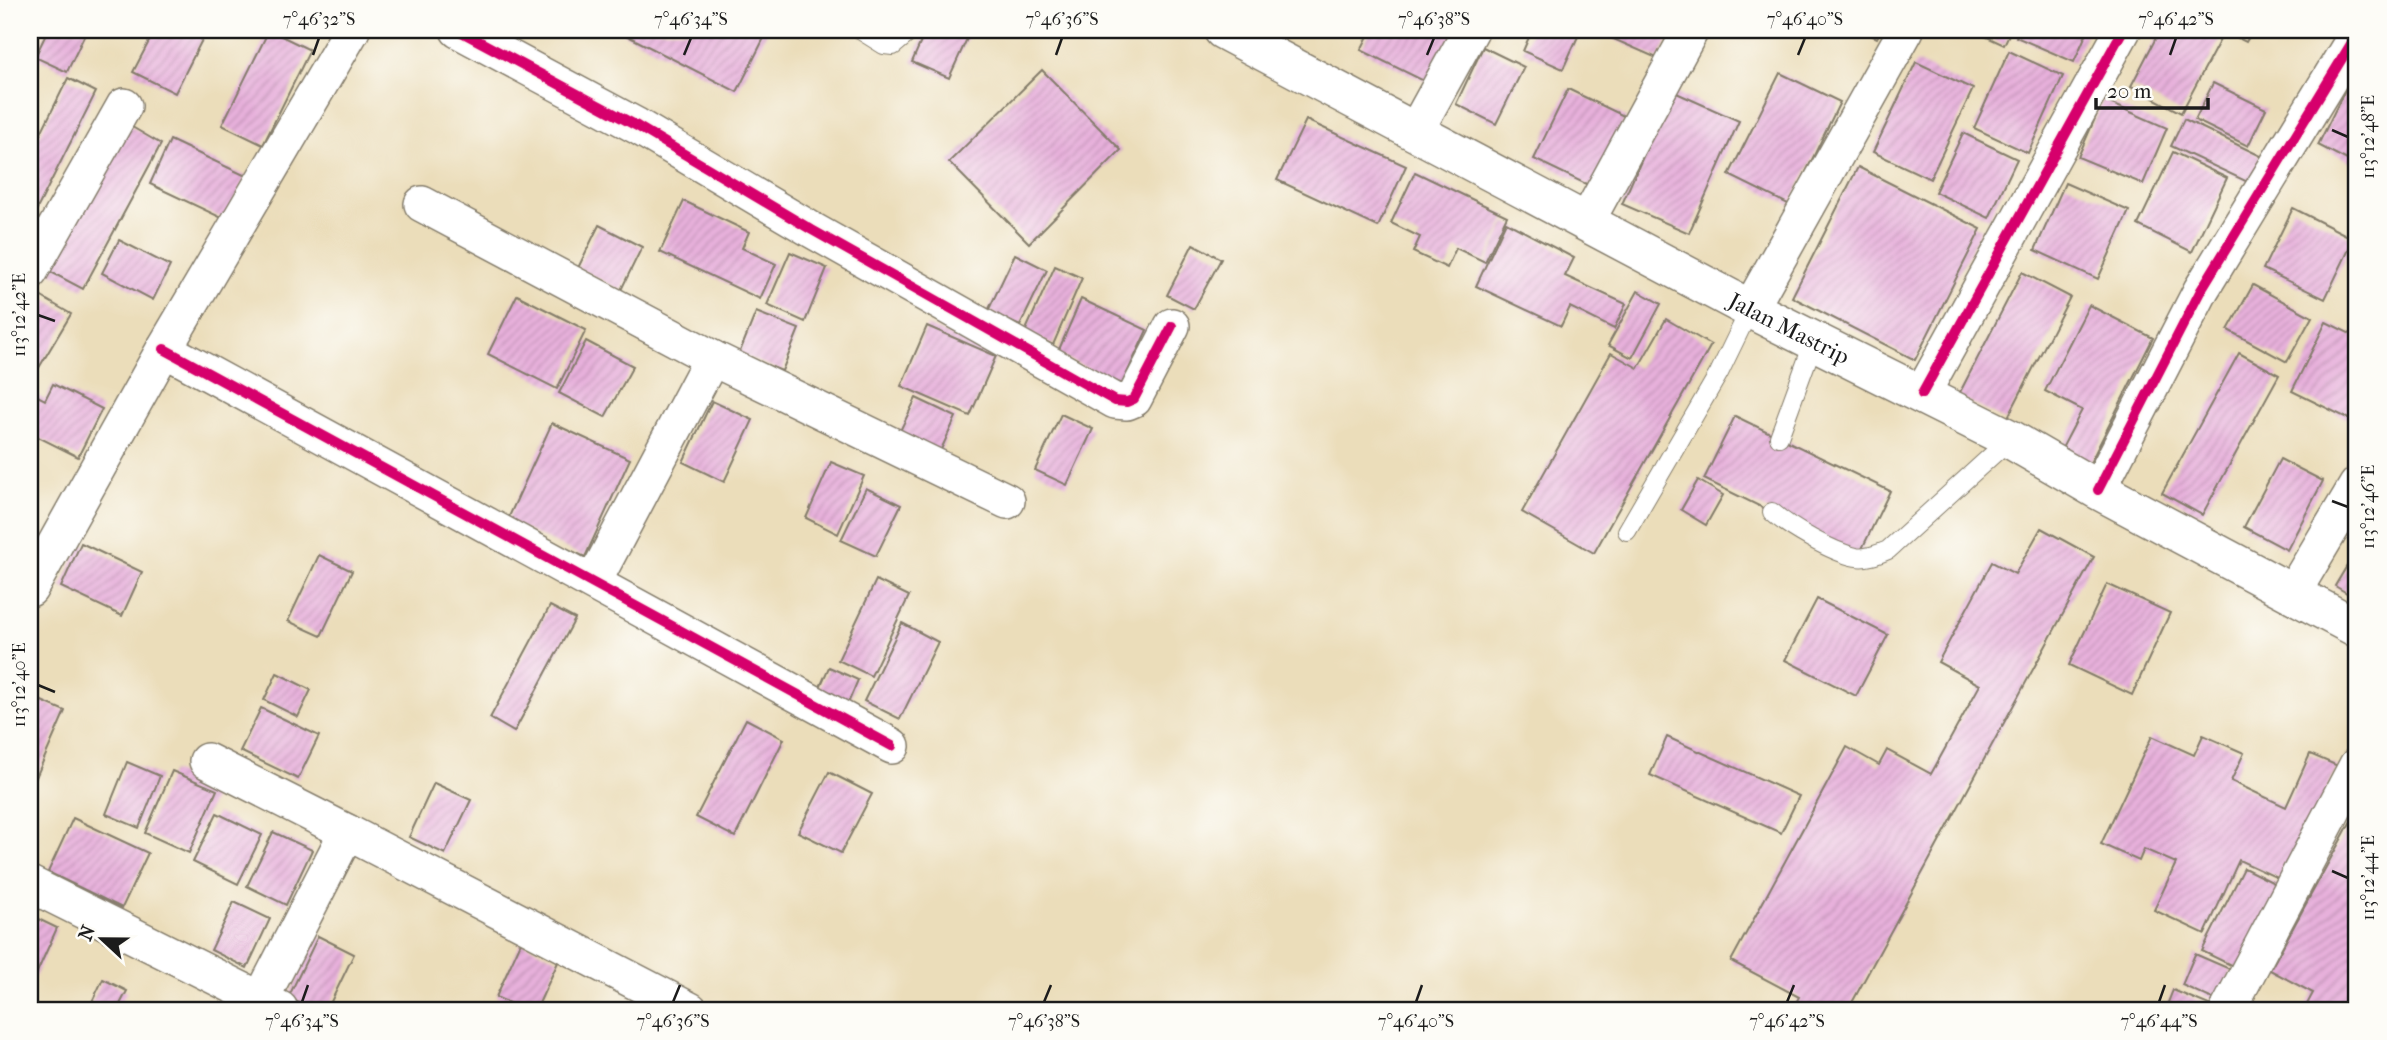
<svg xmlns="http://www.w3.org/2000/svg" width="2387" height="1040" font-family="'IM FELL French Canon',serif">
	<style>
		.building { fill: url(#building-hatch) }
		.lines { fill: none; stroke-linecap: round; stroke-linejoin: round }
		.lane-casing { stroke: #847c6b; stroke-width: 20 }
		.street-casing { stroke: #847c6b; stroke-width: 38 }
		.secondary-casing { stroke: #847c6b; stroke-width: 41 }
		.lane { stroke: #fff; stroke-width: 18 }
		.street { stroke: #fff; stroke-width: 35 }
		.secondary { stroke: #fff; stroke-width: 38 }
		.cycleway-casing { stroke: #fdfcf7; stroke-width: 15 }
		.cycleway { stroke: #d6006c; stroke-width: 10 }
		.ticks { fill: none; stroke: #1c1c1c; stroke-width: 2.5 }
		.labels { text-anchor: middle; stroke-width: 6; stroke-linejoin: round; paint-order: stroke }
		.street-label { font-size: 23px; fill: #1c1c1c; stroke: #fdfcf7 }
		.neatline { fill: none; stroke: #1c1c1c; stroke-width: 2.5 }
		.ticks-label { font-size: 18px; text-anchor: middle; fill: #1c1c1c }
	</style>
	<defs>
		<pattern id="building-hatch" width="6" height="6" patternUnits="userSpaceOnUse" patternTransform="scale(1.75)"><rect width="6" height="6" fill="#e7b0db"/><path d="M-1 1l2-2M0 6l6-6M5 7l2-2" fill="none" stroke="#c697bb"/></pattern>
	</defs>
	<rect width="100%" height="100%" fill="#fdfcf7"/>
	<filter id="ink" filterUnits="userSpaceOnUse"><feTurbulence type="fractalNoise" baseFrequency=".0143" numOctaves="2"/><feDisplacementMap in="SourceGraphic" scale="14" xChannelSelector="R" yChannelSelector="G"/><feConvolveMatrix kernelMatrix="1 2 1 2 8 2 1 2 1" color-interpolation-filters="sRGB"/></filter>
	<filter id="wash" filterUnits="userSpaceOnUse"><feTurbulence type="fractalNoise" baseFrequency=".00686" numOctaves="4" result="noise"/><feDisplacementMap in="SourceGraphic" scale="28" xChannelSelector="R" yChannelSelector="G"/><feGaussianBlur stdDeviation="1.57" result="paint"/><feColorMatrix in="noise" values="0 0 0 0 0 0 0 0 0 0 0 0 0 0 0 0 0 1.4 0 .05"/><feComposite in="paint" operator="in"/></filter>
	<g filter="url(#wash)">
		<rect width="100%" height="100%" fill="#ebddba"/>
		<g id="blocks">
			<g class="building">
				<polygon points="48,30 87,30 67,72 35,57"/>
				<polygon points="155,30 207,30 175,93 133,72"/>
				<polygon points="269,30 310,50 263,145 222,125"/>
				<polygon points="616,30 768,30 737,92"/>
				<polygon points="926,30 971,30 949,78 912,62"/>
				<polygon points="1371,30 1457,30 1430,84 1361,50"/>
				<polygon points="1532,30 1581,30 1563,69 1523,51"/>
				<polygon points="1593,30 1672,30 1659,59"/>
				<polygon points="1860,30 1881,30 1877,38"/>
				<polygon points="1972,30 2011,30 2004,45"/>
				<polygon points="2019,30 2088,30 2074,62 2016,37"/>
				<polygon points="2160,30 2210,30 2222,36 2181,113 2131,86"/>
				<polygon points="2222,30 2253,30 2246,42"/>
				<polygon points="1483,47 1524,67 1496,124 1456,104"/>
				<polygon points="2009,51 2063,76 2028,153 1974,128"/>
				<polygon points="1916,62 1973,89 1930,179 1873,152"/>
				<polygon points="1042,70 1121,150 1029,243 949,162"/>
				<polygon points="1780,73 1840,102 1790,205 1729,175"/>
				<polygon points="68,78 96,92 37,209 30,206 30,155"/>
				<polygon points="2213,83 2266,109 2248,146 2195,120"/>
				<polygon points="1568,89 1626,117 1592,187 1534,159"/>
				<polygon points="2345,90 2357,96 2357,165 2318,145"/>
				<polygon points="1672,91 1739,121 1689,233 1622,204"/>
				<polygon points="2103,100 2167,128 2143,184 2078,157"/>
				<polygon points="2184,119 2267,159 2254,185 2171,146"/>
				<polygon points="1306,120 1406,166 1378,227 1277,180"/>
				<polygon points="127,124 161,144 83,289 49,271"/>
				<polygon points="1963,133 2017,159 1989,218 1935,192"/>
				<polygon points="170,140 246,176 226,220 150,184"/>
				<polygon points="2173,152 2227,178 2192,252 2138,225"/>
				<polygon points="1858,167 1981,229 1915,360 1792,297"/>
				<polygon points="1415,172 1507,216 1485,262 1456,248 1447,268 1413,252 1420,237 1391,223"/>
				<polygon points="2065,183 2129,211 2098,279 2035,250"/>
				<polygon points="684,201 749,232 742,248 776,264 760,299 660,252"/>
				<polygon points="2293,208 2354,239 2325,299 2263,269"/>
				<polygon points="1506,222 1574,258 1565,276 1626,304 1614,329 1570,307 1561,326 1476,286"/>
				<polygon points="599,225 642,247 621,290 578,268"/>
				<polygon points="119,240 170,266 153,300 102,273"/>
				<polygon points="1193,244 1221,259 1194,309 1167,295"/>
				<polygon points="790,252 827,268 805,322 767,305"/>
				<polygon points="1015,254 1047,270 1020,326 988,311"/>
				<polygon points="1055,266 1082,278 1053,345 1025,332"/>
				<polygon points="2022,272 2070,297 2006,421 1958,396"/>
				<polygon points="2253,285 2312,317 2287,362 2228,330"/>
				<polygon points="1638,291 1661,304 1632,358 1608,345"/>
				<polygon points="517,295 586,330 557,389 488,354"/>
				<polygon points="40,296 71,314 34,376 30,373 30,313"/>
				<polygon points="1081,299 1147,330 1122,384 1057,354"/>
				<polygon points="2089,305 2153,338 2087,469 2059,454 2082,410 2045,391"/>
				<polygon points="756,312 799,329 782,371 739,354"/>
				<polygon points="1666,319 1711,345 1594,553 1522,512 1611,353 1638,368"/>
				<polygon points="2326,322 2357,337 2355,422 2292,391"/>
				<polygon points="927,326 996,356 970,416 901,386"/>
				<polygon points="586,341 633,366 605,417 559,393"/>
				<polygon points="2239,353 2279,375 2202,515 2162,493"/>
				<polygon points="53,384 102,409 78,457 30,433 30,392 45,400"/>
				<polygon points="916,398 956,417 939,454 898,435"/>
				<polygon points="712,401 753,420 724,482 683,462"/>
				<polygon points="1061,414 1093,429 1067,485 1035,470"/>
				<polygon points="1735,416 1890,491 1859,555 1704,479"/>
				<polygon points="552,423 630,459 585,557 507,521"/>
				<polygon points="2280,459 2323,481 2287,550 2244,527"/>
				<polygon points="831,462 864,476 838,534 806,518"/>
				<polygon points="1698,480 1723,495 1706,525 1681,510"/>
				<polygon points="866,488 901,505 876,556 841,540"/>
				<polygon points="2041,528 2094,557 1848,1010 1792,1010 1799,997 1731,961 1847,747 1879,765 1887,750 1931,774 1980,685 1938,662 1992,562 2015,574"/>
				<polygon points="81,543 142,572 122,616 61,587"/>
				<polygon points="2357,549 2357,599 2335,586"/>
				<polygon points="319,555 352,571 321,636 288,621"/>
				<polygon points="876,580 909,596 871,676 838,660"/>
				<polygon points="2107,584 2170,613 2132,695 2069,665"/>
				<polygon points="1817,599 1888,635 1856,696 1785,660"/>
				<polygon points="550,606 575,619 514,732 490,718"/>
				<polygon points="902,623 938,642 900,719 864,701"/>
				<polygon points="829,667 858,680 846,708 816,696"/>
				<polygon points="277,673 311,690 298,717 264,700"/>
				<polygon points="30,696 65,711 30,791"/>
				<polygon points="261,708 319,736 298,779 240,751"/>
				<polygon points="746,719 784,739 735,837 696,817"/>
				<polygon points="2203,735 2244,753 2231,781 2286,807 2310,754 2338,766 2284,881 2239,860 2205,934 2154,910 2176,863 2144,849 2139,861 2101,844 2152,736 2194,755"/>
				<polygon points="1667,737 1799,796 1781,833 1650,775"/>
				<polygon points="127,762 160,776 139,828 106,814"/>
				<polygon points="172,771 217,790 189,853 145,833"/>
				<polygon points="829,772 872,794 841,853 798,832"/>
				<polygon points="434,783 471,800 445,854 409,837"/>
				<polygon points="2357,810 2357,1010 2304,1010 2313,993 2270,970"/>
				<polygon points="217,813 262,835 238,884 193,862"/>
				<polygon points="73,818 148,853 122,908 48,872"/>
				<polygon points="273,832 312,850 286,905 247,886"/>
				<polygon points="2244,868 2284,888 2243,971 2202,951"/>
				<polygon points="234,902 270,919 247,968 211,950"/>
				<polygon points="30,915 57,928 30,988"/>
				<polygon points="318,936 354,954 327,1010 315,1010 288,998"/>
				<polygon points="521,942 559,960 536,1010 525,1010 496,997"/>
				<polygon points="2195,954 2232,970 2219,1002 2182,985"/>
				<polygon points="103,979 127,991 117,1010 88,1010"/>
				<polygon points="2173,990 2209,1005 2207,1010 2165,1010"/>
			</g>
		</g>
	</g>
	<g filter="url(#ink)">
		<use href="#blocks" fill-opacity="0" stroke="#847c6b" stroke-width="2"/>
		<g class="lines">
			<g class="lane-casing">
				<g id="lane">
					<polyline points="860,30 884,45 893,46 912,30"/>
					<polyline points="1779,437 1814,341"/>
					<path d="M1772,512C1790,528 1832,552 1856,557C1867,559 1878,554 1888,550L2010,439"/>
					<polyline points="1627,531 1719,373 1750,309"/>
				</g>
			</g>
			<g class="street-casing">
				<g id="street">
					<polyline points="458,30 637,126 812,230 1115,401 1127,402 1134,399 1172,326"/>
					<polyline points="1416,130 1471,30"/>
					<polyline points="422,204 712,358"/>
					<polyline points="1587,221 1691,30"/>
					<polyline points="30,272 124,106"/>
					<polyline points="1750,309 1906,30"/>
					<polyline points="164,349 892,746"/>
					<polyline points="1922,394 2123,30"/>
					<polyline points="2098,490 2201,290 2357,34"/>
					<polyline points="594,581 712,358 1007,501"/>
					<polyline points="30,589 164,349 352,30"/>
					<polyline points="2292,594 2357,485"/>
					<polyline points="207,761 347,832 261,999"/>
					<polyline points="347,832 690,1010"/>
					<polyline points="30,884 280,1009"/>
					<polyline points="2228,1010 2357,765"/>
				</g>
			</g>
			<g class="secondary-casing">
				<g id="secondary">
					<path id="s1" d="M1223,30L1750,309L2010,439L2098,490L2357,628"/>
				</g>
			</g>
			<use href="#lane" class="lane"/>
			<use href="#street" class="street"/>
			<use href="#secondary" class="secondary"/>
			<g class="cycleway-casing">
				<g id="cycleway">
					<polyline points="458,30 637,126 812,230 1115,401 1127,402 1134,399 1172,326"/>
					<polyline points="164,349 892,746"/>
					<polyline points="1922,394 2123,30"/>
					<polyline points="2098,490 2201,290 2357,34"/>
				</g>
			</g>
			<use href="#cycleway" class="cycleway"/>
		</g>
	</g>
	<path class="ticks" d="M313,55L319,38M684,55L691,38M1056,55L1062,38M1427,55L1434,38M1798,55L1805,38M2170,55L2176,38M2332,130L2348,137M38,315L55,321M2332,501L2348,507M38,685L55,692M2332,871L2348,878M302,1002L308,985M673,1002L680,985M1044,1002L1051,985M1416,1002L1422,985M1787,1002L1794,985M2159,1002L2165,985"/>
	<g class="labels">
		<g class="street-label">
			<text dy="8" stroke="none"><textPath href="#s1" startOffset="640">Jalan Mastrip</textPath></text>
		</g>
	</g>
	<rect width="2387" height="1040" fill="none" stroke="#fdfcf7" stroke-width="77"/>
	<g transform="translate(102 939) rotate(292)" stroke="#fdfcf7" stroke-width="5" paint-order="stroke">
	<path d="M0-5L12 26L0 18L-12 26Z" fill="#1c1c1c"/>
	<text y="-10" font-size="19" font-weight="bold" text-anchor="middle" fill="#1c1c1c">N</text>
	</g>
	<path d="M2096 98v10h112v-10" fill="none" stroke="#1c1c1c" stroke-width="3.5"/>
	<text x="2107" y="98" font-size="21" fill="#1c1c1c" stroke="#fdfcf7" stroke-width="5" paint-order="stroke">20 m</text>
	<rect x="38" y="38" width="2310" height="964" class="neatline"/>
	<g class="ticks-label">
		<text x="319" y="25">7°46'32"S</text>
		<text x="691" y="25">7°46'34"S</text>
		<text x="1062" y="25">7°46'36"S</text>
		<text x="1434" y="25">7°46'38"S</text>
		<text x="1805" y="25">7°46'40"S</text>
		<text x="2176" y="25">7°46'42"S</text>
		<text transform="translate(2368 137) rotate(-90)" y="6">113°12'48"E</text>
		<text transform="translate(19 315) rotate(-90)" y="6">113°12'42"E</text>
		<text transform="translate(2368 507) rotate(-90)" y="6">113°12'46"E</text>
		<text transform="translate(19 685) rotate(-90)" y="6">113°12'40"E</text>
		<text transform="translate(2368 878) rotate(-90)" y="6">113°12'44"E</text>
		<text x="302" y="1027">7°46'34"S</text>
		<text x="673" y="1027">7°46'36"S</text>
		<text x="1044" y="1027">7°46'38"S</text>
		<text x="1416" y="1027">7°46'40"S</text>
		<text x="1787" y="1027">7°46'42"S</text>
		<text x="2159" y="1027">7°46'44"S</text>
	</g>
</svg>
